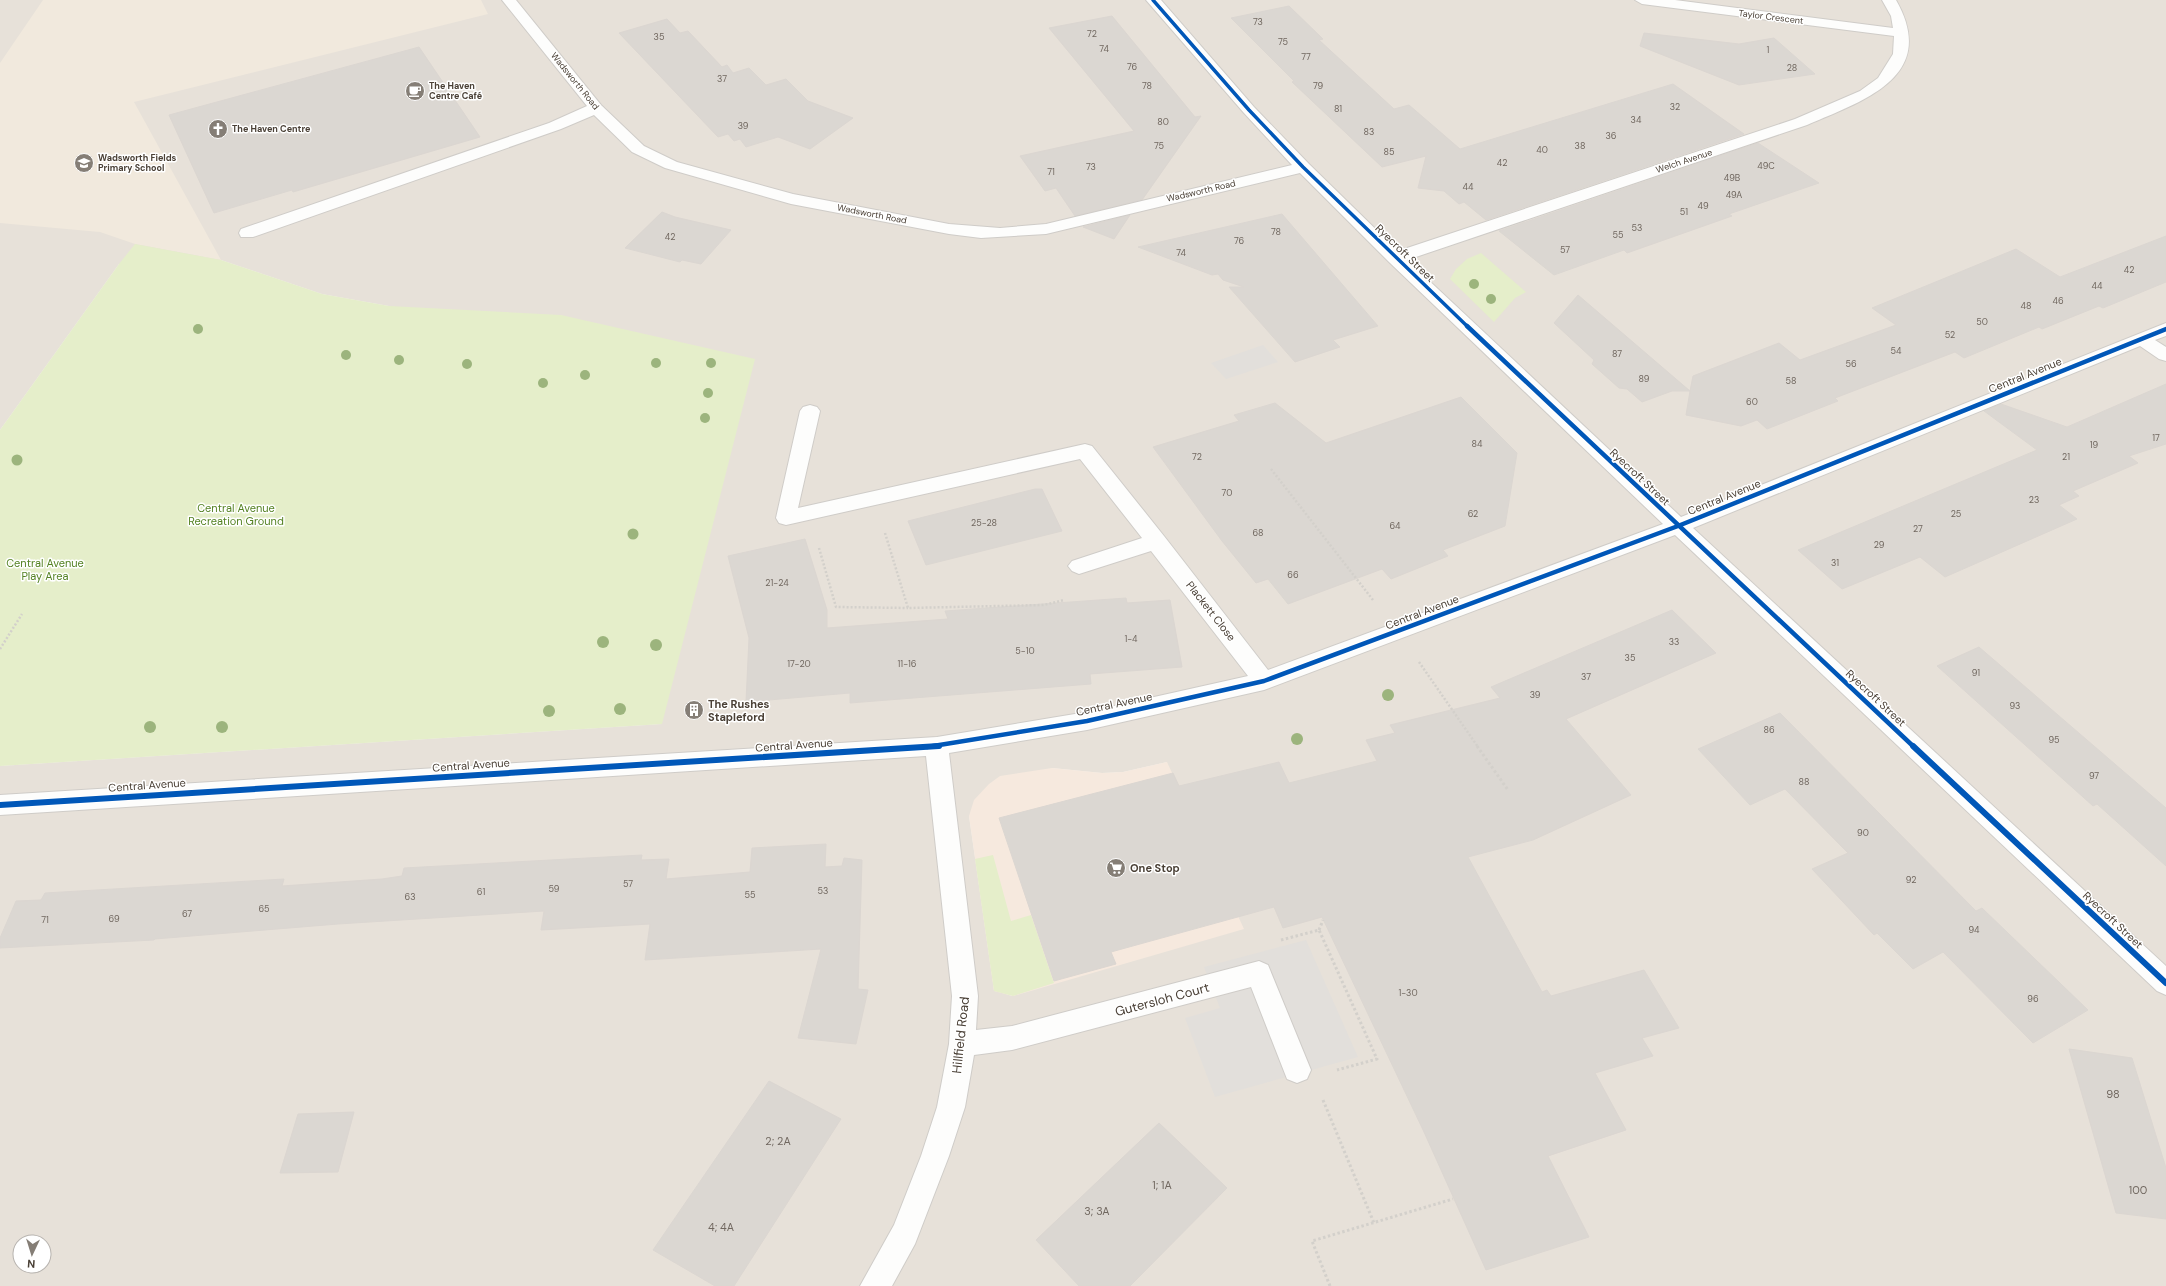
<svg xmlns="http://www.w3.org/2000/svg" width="2166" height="1286" font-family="'DM Sans',sans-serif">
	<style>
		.residential { fill: #e7e1d9; fill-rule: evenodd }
		.commercial { fill: #f6e9de }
		.education { fill: #f1e9dd }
		.green { fill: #e5eeca }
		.parking { fill: #e2dfdb }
		.building { fill: #dbd7d2; stroke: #dbd6d1 }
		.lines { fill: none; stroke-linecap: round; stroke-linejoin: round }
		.minor-casing { stroke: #cfccc8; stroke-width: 2 }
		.path-far1 { stroke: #d3d0cb; stroke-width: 2.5; stroke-dasharray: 2 2; stroke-linecap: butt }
		.path { stroke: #d3d0cb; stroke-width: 3; stroke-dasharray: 2.5 2.5; stroke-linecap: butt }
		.minor { fill: #fdfdfc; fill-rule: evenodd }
		.cycleway-far2-casing { stroke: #fff; stroke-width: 5.5 }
		.cycleway-far1-casing { stroke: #fff; stroke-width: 7 }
		.cycleway-casing { stroke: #fff; stroke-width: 8 }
		.cycleway-far2 { stroke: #0057b8; stroke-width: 3.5 }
		.cycleway-far1 { stroke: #0057b8; stroke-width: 4.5 }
		.cycleway { stroke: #0057b8; stroke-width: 6 }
		.tree { fill: #9cb47d }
		.labels { text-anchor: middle; stroke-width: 3; stroke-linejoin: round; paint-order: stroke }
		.far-street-label { font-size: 9px; fill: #4a4036; stroke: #fff }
		.number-label { font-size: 9px; fill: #70675f }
		.far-poi-label { font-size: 9px; font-weight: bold; fill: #4a4036; stroke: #fff; text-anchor: start }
		.street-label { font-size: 11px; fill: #4a4036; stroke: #fff }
		.park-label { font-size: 11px; fill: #548223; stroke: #fff }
		.poi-label { font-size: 11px; font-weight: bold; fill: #4a4036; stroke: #fff; text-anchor: start }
		.near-number-label { font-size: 11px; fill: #70675f }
		.near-street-label { font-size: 13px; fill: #4a4036; stroke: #fff }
	</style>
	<rect width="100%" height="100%" fill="#f3f0ec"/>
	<path class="residential" d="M0,0H2166V1286H0V766L662,724L389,306L322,294L221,260L119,264L0,430ZM1167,762L1054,983L1012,996L994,990L969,816L1052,768L1102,773L1123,772ZM20,1242H44V1266H20Z"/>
	<polygon class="commercial" points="1167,762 1244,929 1013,996 994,991 969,816 974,800 989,784 1000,776 1052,768 1102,773 1123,772"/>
	<polygon class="education" points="43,0 481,0 488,14 134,102 221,260 135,244 100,232 0,223 0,63"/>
	<g class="green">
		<polygon points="135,244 221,260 322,294 389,306 561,315 755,359 662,724 0,766 0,430 119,264"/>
		<polygon points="1481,253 1526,292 1515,298 1494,322 1450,279 1456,269 1467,259"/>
		<polygon points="993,855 1011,921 1031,915 1054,983 1013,996 994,991 975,859"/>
	</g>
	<g class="parking">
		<polygon points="1263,345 1278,362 1226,379 1211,363"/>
		<polygon points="1306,940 1358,1057 1215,1097 1185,1018 1220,1008 1204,967"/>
	</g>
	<g class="building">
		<polygon points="1289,6 1323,39 1319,40 1394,109 1409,105 1460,149 1673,84 1744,134 1486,220 1464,202 1459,204 1444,191 1418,188 1426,156 1382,167 1292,82 1294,81 1231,18"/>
		<polygon points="1112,16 1195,117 1201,116 1142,200 1075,216 1056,188 1045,191 1020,156 1134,131 1049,28"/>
		<polygon points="667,19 680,33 688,31 722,67 727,65 733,73 749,68 766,85 786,79 808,101 853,118 810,149 778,137 746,147 740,139 734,141 728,134 718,137 619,33"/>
		<polygon points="1644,33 1739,44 1774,38 1815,74 1739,85 1640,46"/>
		<polygon points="419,47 480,137 293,192 292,190 214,213 169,115"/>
		<polygon points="1758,143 1819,183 1729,214 1732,216 1627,253 1624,250 1554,275 1499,231"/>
		<polygon points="662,212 675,217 731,230 701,264 682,260 680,262 625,248"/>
		<polygon points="1282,214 1378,326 1333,340 1340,347 1295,362 1229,287 1244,287 1223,280 1218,274 1212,275 1138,247"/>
		<polygon points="1130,215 1114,239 1083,227"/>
		<polygon points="2166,236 2166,282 2103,308 2099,306 2042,329 2039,327 1964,358 1955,352 1835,398 1838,401 1767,429 1757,420 1741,426 1686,415 1690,391 1672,391 1642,402 1627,389 1619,388 1592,364 1594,360 1554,323 1578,295 1690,391 1693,376 1779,343 1800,360 1896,325 1872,308 2016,249 2060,277"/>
		<polygon points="2166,384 2166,444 2129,456 2138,463 2073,491 2079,496 2059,505 2077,519 1945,577 1920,557 1842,589 1798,550 2037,450 1984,411 2001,404 2067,427"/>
		<polygon points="1461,397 1517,453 1505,526 1443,550 1448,556 1391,579 1382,569 1288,604 1268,579 1256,583 1222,541 1153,447 1239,421 1234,415 1275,403 1326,443"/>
		<polygon points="1035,489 1042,489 1062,531 926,565 908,521"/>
		<polygon points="805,539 827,610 827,628 948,619 945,611 1126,598 1127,603 1170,600 1182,667 1090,674 1091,684 850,703 850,693 746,702 749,638 728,556"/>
		<polygon points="1672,610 1716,653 1566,719 1631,795 1533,840 1468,857 1542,992 1547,990 1551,996 1644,970 1679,1028 1642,1038 1653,1056 1595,1073 1626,1130 1548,1156 1589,1237 1486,1270 1424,1132 1322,917 1283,928 1274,907 1111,952 1116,964 1054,981 999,818 1173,773 1179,786 1279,762 1289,783 1377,761 1366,740 1395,733 1390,725 1500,698 1491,687"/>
		<polygon points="1979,647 2166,808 2166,866 2097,804 2093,806 1937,666"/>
		<polygon points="1780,713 1976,911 1982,908 2088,1010 2033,1043 1943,952 1913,969 1877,933 1874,935 1812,869 1848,853 1785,789 1750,805 1698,749"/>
		<polygon points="826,844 825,867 842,866 844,858 862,860 858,989 868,990 856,1044 798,1038 821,949 645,960 650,924 541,930 544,911 338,924 155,939 154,940 0,948 0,938 16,901 41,900 45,893 284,879 282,886 382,879 402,876 404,868 642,855 641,860 669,859 666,879 750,872 752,848"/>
		<polygon points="2069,1049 2132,1058 2166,1168 2166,1219 2116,1213"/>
		<polygon points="769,1081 841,1119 734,1286 715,1286 653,1250"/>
		<polygon points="354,1112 338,1172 280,1173 298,1114"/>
		<polygon points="1159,1123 1227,1188 1130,1286 1079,1286 1036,1240"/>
	</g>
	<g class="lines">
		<g class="minor-casing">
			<path id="minor" d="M502,0H516L601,105L644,146L677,162L793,194L949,224L1000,228L1046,224L1292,165L1244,113L1146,0H1161L1254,107L1309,164L1398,251L1795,119L1860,91L1878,78L1893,54L1894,36L1642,4L1635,0H1675L1893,28L1891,16L1882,0H1896C1940,77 1862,101 1807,125L1407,260L1681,517L2166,323V336L2155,340L2166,347V361L2159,359L2140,346L1693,528L2166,966V995L2157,991L1675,535L1264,690L1087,730L949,753L978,996L976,1030L1012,1026L1259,961L1268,965L1311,1070L1307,1079L1297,1083L1287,1079L1251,987L1012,1050L974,1055L965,1107L949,1156L915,1244L892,1286H860L894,1225L921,1156L937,1107L949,1044L952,996L926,756L0,815V795L937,737L1087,712L1248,676L1151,551L1079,574L1072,571L1068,566L1072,561L1142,538L1080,459L786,525L779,523L776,518L800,411L803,407L810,405L817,407L820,411L798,508L1085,444L1092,446L1164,536L1268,670L1663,524L1389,262L1300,173L1046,234L981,238L949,234L791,204L665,168L632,152L594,115L561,129L253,237H241L239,233L241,229L549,123L587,106Z"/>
		</g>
		<g class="path-far1">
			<polyline points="1271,469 1373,600"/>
			<polyline points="885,533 908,608 1044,605 1064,600"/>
			<polyline points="819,548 836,607 908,608"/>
			<polyline points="0,649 22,614"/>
			<polyline points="1419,662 1478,747"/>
		</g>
		<g class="path">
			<polyline points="1477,746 1508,790"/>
			<polyline points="1319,930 1323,920"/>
			<polyline points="1281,940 1319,930 1377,1059 1337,1070"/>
			<polyline points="1323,1100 1374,1223"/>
			<polyline points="1330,1286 1312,1241 1453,1199"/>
		</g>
		<use href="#minor" class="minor"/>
		<g class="cycleway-far2-casing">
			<polyline id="cycleway-far2" points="1153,0 1249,110 1303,167 1468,327"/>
		</g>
		<g class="cycleway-far1-casing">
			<g id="cycleway-far1">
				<polyline points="1467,326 1914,747"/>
				<polyline points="927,747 1087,721 1264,681 1678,526 2166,329"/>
			</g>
		</g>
		<g class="cycleway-casing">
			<g id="cycleway">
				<polyline points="1913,746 2166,983"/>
				<polyline points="0,805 939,746"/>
			</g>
		</g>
		<use href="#cycleway-far2" class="cycleway-far2"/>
		<use href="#cycleway-far1" class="cycleway-far1"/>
		<use href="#cycleway" class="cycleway"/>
	</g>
	<g class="tree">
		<circle cx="1474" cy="284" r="5"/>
		<circle cx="1491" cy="299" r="5"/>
		<circle cx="198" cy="329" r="5"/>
		<circle cx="346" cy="355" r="5"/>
		<circle cx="399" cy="360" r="5"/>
		<circle cx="656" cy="363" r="5"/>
		<circle cx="711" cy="363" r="5"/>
		<circle cx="467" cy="364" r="5"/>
		<circle cx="585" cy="375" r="5"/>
		<circle cx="543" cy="383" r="5"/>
		<circle cx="708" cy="393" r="5"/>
		<circle cx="705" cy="418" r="5"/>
		<circle cx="17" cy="460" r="5.5"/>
		<circle cx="633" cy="534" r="5.5"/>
		<circle cx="603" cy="642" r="6"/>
		<circle cx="656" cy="645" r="6"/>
		<circle cx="1388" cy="695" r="6"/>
		<circle cx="620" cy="709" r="6"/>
		<circle cx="549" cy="711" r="6"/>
		<circle cx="150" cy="727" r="6"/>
		<circle cx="222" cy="727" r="6"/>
		<circle cx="1297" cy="739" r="6"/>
	</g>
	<defs>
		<g id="cafe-disc" transform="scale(1)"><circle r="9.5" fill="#857e76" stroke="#fff"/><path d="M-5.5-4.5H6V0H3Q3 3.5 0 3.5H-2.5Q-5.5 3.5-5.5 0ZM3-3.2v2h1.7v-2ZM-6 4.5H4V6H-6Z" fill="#fff"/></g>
		<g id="church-disc" transform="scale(1)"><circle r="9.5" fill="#857e76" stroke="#fff"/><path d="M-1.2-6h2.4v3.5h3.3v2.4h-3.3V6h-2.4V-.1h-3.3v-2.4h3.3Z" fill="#fff"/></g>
		<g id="school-disc" transform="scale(1)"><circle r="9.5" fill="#857e76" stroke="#fff"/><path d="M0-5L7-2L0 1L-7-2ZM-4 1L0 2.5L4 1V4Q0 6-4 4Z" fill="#fff"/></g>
		<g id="building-disc" transform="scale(1)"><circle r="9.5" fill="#857e76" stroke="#fff"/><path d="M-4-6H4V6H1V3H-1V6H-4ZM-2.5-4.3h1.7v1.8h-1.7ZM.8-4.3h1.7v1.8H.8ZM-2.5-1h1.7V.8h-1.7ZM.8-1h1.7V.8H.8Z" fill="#fff"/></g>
		<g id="supermarket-disc" transform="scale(1)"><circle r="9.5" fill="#857e76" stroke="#fff"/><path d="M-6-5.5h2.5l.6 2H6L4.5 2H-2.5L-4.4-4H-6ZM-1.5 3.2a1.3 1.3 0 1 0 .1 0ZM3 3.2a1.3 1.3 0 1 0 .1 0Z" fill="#fff"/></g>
	</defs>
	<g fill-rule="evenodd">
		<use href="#cafe-disc" x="415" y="91"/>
		<use href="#church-disc" x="218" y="129"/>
		<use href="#school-disc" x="84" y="163"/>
		<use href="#building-disc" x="694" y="710"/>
		<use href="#supermarket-disc" x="1116" y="868"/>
	</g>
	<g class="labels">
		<g class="far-street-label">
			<text transform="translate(1771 17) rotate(7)" y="3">Taylor Crescent</text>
			<text transform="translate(575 81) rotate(51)" y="3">Wadsworth Road</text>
			<text transform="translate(1684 161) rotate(-18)" y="3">Welch Avenue</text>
			<text transform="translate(1201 191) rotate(-13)" y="3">Wadsworth Road</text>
			<text transform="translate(872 214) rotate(11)" y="3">Wadsworth Road</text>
		</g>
		<g class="number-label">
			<text x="1258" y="25">73</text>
			<text x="1092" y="37">72</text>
			<text x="659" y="40">35</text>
			<text x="1283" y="45">75</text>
			<text x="1104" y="52">74</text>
			<text x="1768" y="53">1</text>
			<text x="1306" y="60">77</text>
			<text x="1132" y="70">76</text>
			<text x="1792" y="71">28</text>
			<text x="722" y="82">37</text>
			<text x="1147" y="89">78</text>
			<text x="1318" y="89">79</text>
			<text x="1675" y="110">32</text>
			<text x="1338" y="112">81</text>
			<text x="1636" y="123">34</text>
			<text x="1163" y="125">80</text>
			<text x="743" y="129">39</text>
			<text x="1369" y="135">83</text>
			<text x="1611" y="139">36</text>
			<text x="1159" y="149">75</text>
			<text x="1580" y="149">38</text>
			<text x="1542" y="153">40</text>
			<text x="1389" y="155">85</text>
			<text x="1502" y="166">42</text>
			<text x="1766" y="169">49C</text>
			<text x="1091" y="170">73</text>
			<text x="1051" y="175">71</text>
			<text x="1732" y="181">49B</text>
			<text x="1468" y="190">44</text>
			<text x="1734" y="198">49A</text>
			<text x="1703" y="209">49</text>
			<text x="1684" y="215">51</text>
			<text x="1637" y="231">53</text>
			<text x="1276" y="235">78</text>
			<text x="1618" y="238">55</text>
			<text x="670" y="240">42</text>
			<text x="1239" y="244">76</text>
			<text x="1565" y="253">57</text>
			<text x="1181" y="256">74</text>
			<text x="2129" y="273">42</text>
			<text x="2097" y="289">44</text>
			<text x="2058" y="304">46</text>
			<text x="2026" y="309">48</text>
			<text x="1982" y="325">50</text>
			<text x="1950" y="338">52</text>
			<text x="1896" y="354">54</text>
			<text x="1617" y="357">87</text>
			<text x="1851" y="367">56</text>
			<text x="1644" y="382">89</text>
			<text x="1791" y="384">58</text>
			<text x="1752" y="405">60</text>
			<text x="2156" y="441">17</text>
			<text x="1477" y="447">84</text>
			<text x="2094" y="448">19</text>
			<text x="1197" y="460">72</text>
			<text x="2066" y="460">21</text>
			<text x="1227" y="496">70</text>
			<text x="2034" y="503">23</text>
			<text x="1473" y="517">62</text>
			<text x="1956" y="517">25</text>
			<text x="984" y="526">25-28</text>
			<text x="1395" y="529">64</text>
			<text x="1918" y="532">27</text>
			<text x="1258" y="536">68</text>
			<text x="1879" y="548">29</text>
			<text x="1835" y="566">31</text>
			<text x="1293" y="578">66</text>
			<text x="777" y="586">21-24</text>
			<text x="1131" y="642">1-4</text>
			<text x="1674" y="645">33</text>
			<text x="1025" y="654">5-10</text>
			<text x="1630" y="661">35</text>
			<text x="799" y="667">17-20</text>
			<text x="907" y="667">11-16</text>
			<text x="1976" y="676">91</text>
			<text x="1586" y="680">37</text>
			<text x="1535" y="698">39</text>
			<text x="2015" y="709">93</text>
			<text x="1769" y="733">86</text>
			<text x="2054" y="743">95</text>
			<text x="2094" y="779">97</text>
			<text x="1804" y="785">88</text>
			<text x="1863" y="836">90</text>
			<text x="1911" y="883">92</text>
			<text x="628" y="887">57</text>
			<text x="554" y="892">59</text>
			<text x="823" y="894">53</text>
			<text x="481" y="895">61</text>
			<text x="750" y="898">55</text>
			<text x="410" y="900">63</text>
			<text x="264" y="912">65</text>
			<text x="187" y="917">67</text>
			<text x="114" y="922">69</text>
			<text x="45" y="923">71</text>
			<text x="1974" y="933">94</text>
			<text x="1408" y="996">1-30</text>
			<text x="2033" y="1002">96</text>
		</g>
		<g class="far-poi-label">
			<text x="429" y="89">The Haven<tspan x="429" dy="10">Centre Café</tspan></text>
			<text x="232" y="132">The Haven Centre</text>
			<text x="98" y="161">Wadsworth Fields<tspan x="98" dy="10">Primary School</tspan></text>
		</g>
		<g class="street-label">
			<text transform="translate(1405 253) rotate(44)" y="4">Ryecroft Street</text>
			<text transform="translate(2025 375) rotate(-22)" y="4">Central Avenue</text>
			<text transform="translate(1640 477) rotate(43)" y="4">Ryecroft Street</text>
			<text transform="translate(1724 497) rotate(-22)" y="4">Central Avenue</text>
			<text transform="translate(1211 611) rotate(52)" y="4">Plackett Close</text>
			<text transform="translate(1422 612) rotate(-21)" y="4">Central Avenue</text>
			<text transform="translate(1876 698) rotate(43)" y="4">Ryecroft Street</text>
			<text transform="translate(1114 704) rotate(-12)" y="4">Central Avenue</text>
			<text transform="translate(794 745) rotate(-4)" y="4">Central Avenue</text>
			<text transform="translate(471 765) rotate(-4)" y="4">Central Avenue</text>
			<text transform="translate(147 785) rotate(-4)" y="4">Central Avenue</text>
			<text transform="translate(2113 920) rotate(43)" y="4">Ryecroft Street</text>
		</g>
		<g class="park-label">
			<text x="236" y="512">Central Avenue<tspan x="236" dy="13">Recreation Ground</tspan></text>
			<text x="45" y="567">Central Avenue<tspan x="45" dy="13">Play Area</tspan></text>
		</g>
		<g class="poi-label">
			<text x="708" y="708">The Rushes<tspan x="708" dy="13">Stapleford</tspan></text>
			<text x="1130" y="872">One Stop</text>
		</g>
		<g class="near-number-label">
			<text x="2113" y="1098">98</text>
			<text x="778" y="1145">2; 2A</text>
			<text x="1162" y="1189">1; 1A</text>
			<text x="2138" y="1194">100</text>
			<text x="1097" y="1215">3; 3A</text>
			<text x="721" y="1231">4; 4A</text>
		</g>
		<g class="near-street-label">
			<text transform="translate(1162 999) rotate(-15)" y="5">Gutersloh Court</text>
			<text transform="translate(960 1035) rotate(-84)" y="5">Hillfield Road</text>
		</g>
	</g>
	<g transform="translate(32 1254) rotate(184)"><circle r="19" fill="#ffffff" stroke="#b7b3af"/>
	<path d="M0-3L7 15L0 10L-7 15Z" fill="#857e76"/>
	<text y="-6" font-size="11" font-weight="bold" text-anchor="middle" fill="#4a4036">N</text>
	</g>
</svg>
